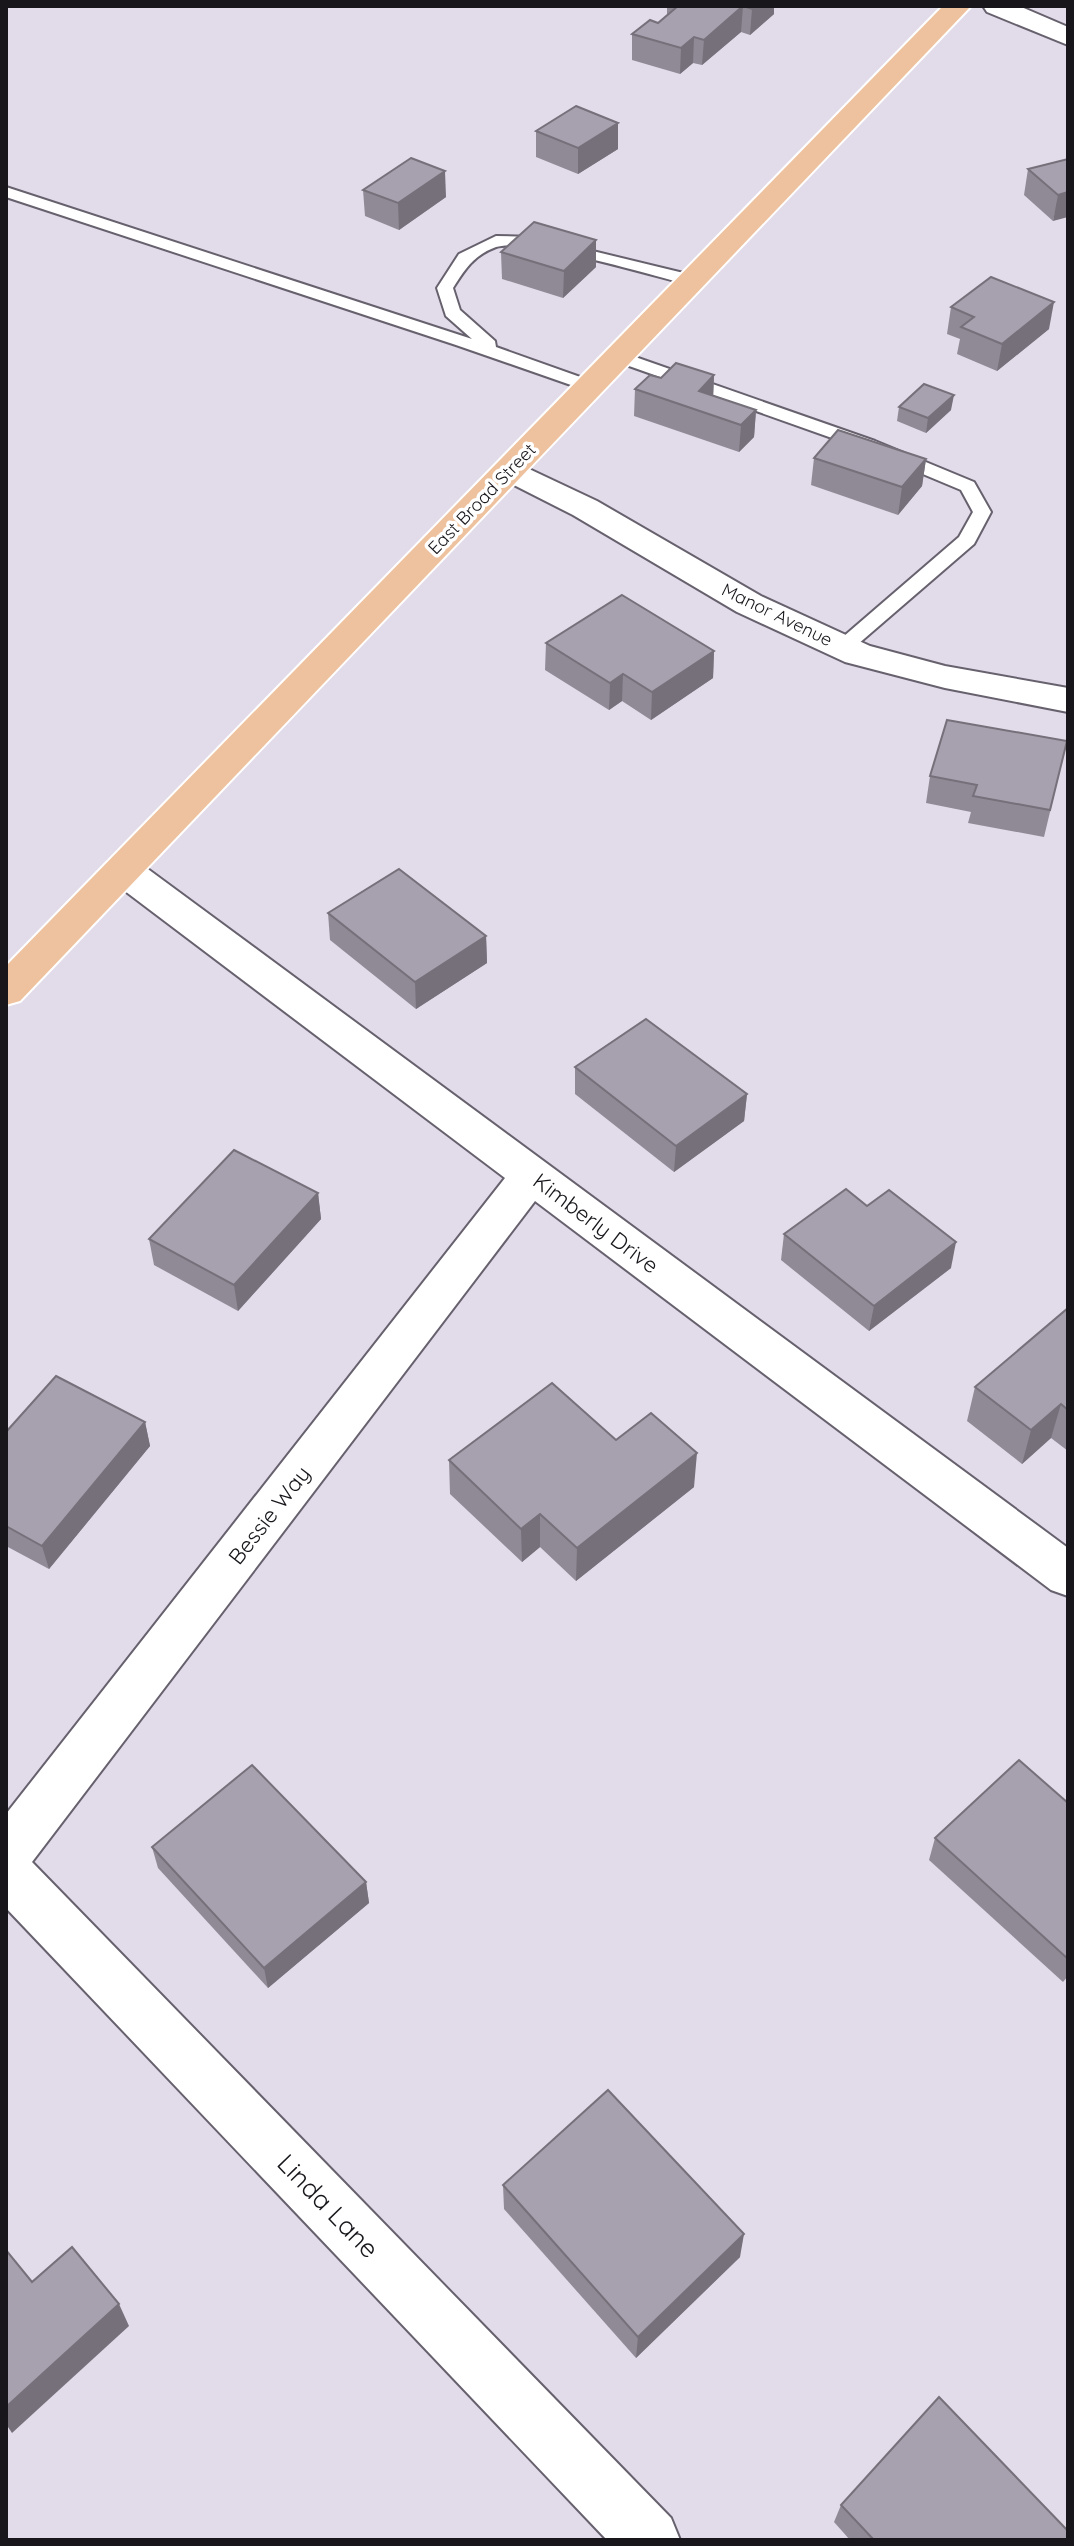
<svg xmlns="http://www.w3.org/2000/svg" width="1074" height="2546" font-family="Quicksand,sans-serif">
	<style>
		.lines { fill: none; stroke-linecap: round; stroke-linejoin: round }
		.service-casing { stroke: #67616e; stroke-width: 4 }
		.minor-casing { stroke: #67616e; stroke-width: 4 }
		.tertiary-casing { stroke: #67616e; stroke-width: 4 }
		.primary-casing { stroke: #fff; stroke-width: 4 }
		.service { fill: #fff; fill-rule: evenodd }
		.minor { fill: #fff; fill-rule: evenodd }
		.tertiary { fill: #fff; fill-rule: evenodd }
		.primary { fill: #eec29e; fill-rule: evenodd }
		.wall { fill: #908a96 }
		.shaded-wall { fill: #75707a }
		.building { fill: #a7a0ae; stroke: #75707a; stroke-width: 2 }
		.labels { text-anchor: middle; stroke-width: 7; stroke-linejoin: round; paint-order: stroke }
		.far-street-label { font-size: 18px; fill: #18161b; stroke: #fff }
		.street-label { font-size: 22px; fill: #18161b; stroke: #fff }
		.near-street-label { font-size: 26px; fill: #18161b; stroke: #fff }
	</style>
	<rect width="100%" height="100%" fill="#e2dbea"/>
	<g class="lines">
		<g class="service-casing">
			<g id="service">
				<path d="M6,187L472,339L446,316L437,288L459,254L496,236L535,237L700,277L702,281L694,286C657,277 525,237 496,247C474,255 465,269 453,288L460,310L495,341L496,347L597,383L600,387L597,391L591,392L456,345L6,197Z"/>
				<polygon points="621,352 875,441 974,482 991,512 974,544 850,651 836,651 833,647 836,643 959,537 973,512 961,490 863,449 615,361 612,357 615,353"/>
			</g>
		</g>
		<g class="minor-casing">
			<g id="minor">
				<polygon points="510,460 597,501 761,596 870,646 945,666 1068,688 1068,712 945,688 845,662 737,612 573,515 498,477 494,470 498,463"/>
				<polygon points="123,857 137,861 1068,1548 1068,1596 1051,1590 535,1201 32,1862 671,2518 680,2540 607,2540 6,1908 6,1814 505,1178 109,879 104,870 109,861"/>
			</g>
		</g>
		<g class="tertiary-casing">
			<polygon id="tertiary" points="983,6 1019,6 1068,27 1068,45 987,12"/>
		</g>
		<g class="primary-casing">
			<polygon id="primary" points="943,6 971,6 20,1001 6,1005 6,966"/>
		</g>
		<use href="#service" class="service"/>
		<use href="#minor" class="minor"/>
		<use href="#tertiary" class="tertiary"/>
		<use href="#primary" class="primary"/>
	</g>
	<g class="wall">
		<polygon points="667,6 774,6 774,14 750,35 741,32 702,65 693,63 680,74 632,60 632,34 658,23 667,15"/>
		<polygon points="536,131 618,149 578,174 536,157"/>
		<polygon points="1068,159 1053,221 1024,195 1028,169"/>
		<polygon points="363,190 446,197 399,230 365,216"/>
		<polygon points="501,252 596,267 563,298 502,279"/>
		<polygon points="951,307 1049,329 997,371 957,354 960,339 947,334"/>
		<polygon points="714,375 713,395 756,410 754,437 739,452 634,416 635,389 661,378"/>
		<polygon points="899,407 951,410 926,433 897,421"/>
		<polygon points="814,458 926,459 922,486 898,515 811,485"/>
		<polygon points="546,643 714,651 713,678 651,720 622,701 609,710 545,670"/>
		<polygon points="1067,741 1044,837 968,823 971,812 926,803 930,776"/>
		<polygon points="328,913 486,936 487,963 416,1009 330,940"/>
		<polygon points="575,1067 747,1094 744,1121 674,1172 575,1094"/>
		<polygon points="318,1193 321,1219 238,1311 154,1265 149,1239"/>
		<polygon points="867,1206 951,1268 869,1331 781,1260 784,1234"/>
		<polygon points="1068,1308 1068,1451 1051,1438 1022,1464 967,1421 975,1387"/>
		<polygon points="145,1422 150,1446 49,1569 6,1546 6,1432"/>
		<polygon points="616,1440 694,1487 576,1581 540,1547 522,1562 450,1494 449,1460"/>
		<polygon points="1068,1803 1068,1976 1063,1982 929,1860 935,1838"/>
		<polygon points="152,1847 366,1882 369,1903 268,1988 158,1868"/>
		<polygon points="503,2185 740,2257 636,2358 504,2209"/>
		<polygon points="841,2505 1068,2540 850,2540 834,2522"/>
	</g>
	<g class="shaded-wall">
		<polygon points="743,6 741,32 702,65 704,40"/>
		<polygon points="756,6 774,6 774,14 750,35 752,9"/>
		<polygon points="694,37 693,63 680,74 681,48"/>
		<polygon points="618,123 618,149 578,174 578,148"/>
		<polygon points="445,171 446,197 399,230 398,203"/>
		<polygon points="1068,192 1068,217 1053,221 1058,195"/>
		<polygon points="596,240 596,267 563,298 564,271"/>
		<polygon points="1054,302 1049,329 997,371 1002,344"/>
		<polygon points="714,375 713,402 699,391"/>
		<polygon points="954,395 951,410 926,433 928,418"/>
		<polygon points="756,410 754,437 739,452 741,425"/>
		<polygon points="926,459 922,486 898,515 902,487"/>
		<polygon points="714,651 713,678 651,720 652,692"/>
		<polygon points="623,674 622,701 609,710 610,683"/>
		<polygon points="486,936 487,963 416,1009 415,982"/>
		<polygon points="747,1094 744,1121 674,1172 676,1146"/>
		<polygon points="318,1193 321,1219 238,1311 234,1285"/>
		<polygon points="956,1242 951,1268 869,1331 874,1306"/>
		<polygon points="1061,1404 1051,1438 1022,1464 1031,1430"/>
		<polygon points="145,1422 150,1446 49,1569 42,1546"/>
		<polygon points="697,1453 694,1487 576,1581 577,1548"/>
		<polygon points="540,1514 540,1547 522,1562 521,1529"/>
		<polygon points="366,1882 369,1903 268,1988 264,1968"/>
		<polygon points="744,2234 740,2257 636,2358 638,2337"/>
		<polygon points="119,2304 129,2326 12,2433 6,2424 6,2407"/>
	</g>
	<g class="building">
		<polygon points="678,6 756,6 752,9 743,6 704,40 694,37 681,48 632,34 650,20 658,23"/>
		<polygon points="576,106 618,123 578,148 536,131"/>
		<polygon points="411,158 445,171 398,203 363,190"/>
		<polygon points="1068,159 1068,192 1058,195 1028,169"/>
		<polygon points="534,222 596,240 564,271 501,252"/>
		<polygon points="991,277 1054,302 1002,344 961,327 974,317 951,307"/>
		<polygon points="676,363 714,375 699,391 756,410 741,425 635,389 650,375 661,378"/>
		<polygon points="924,384 954,395 928,418 899,407"/>
		<polygon points="838,430 926,459 902,487 814,458"/>
		<polygon points="622,595 714,651 652,692 623,674 610,683 546,643"/>
		<polygon points="947,720 1067,741 1050,810 973,796 977,785 930,776"/>
		<polygon points="399,869 486,936 415,982 328,913"/>
		<polygon points="646,1019 747,1094 676,1146 575,1067"/>
		<polygon points="234,1150 318,1193 234,1285 149,1239"/>
		<polygon points="846,1189 867,1206 889,1190 956,1242 874,1306 784,1234"/>
		<polygon points="1068,1308 1068,1410 1061,1404 1031,1430 975,1387"/>
		<polygon points="56,1376 145,1422 42,1546 6,1526 6,1432"/>
		<polygon points="552,1383 616,1440 651,1413 697,1453 577,1548 540,1514 521,1529 449,1460"/>
		<polygon points="1019,1760 1068,1803 1068,1959 935,1838"/>
		<polygon points="252,1765 366,1882 264,1968 152,1847"/>
		<polygon points="608,2090 744,2234 638,2337 503,2185"/>
		<polygon points="72,2247 119,2304 6,2407 6,2250 32,2282"/>
		<polygon points="939,2397 1068,2531 1068,2540 874,2540 841,2505"/>
	</g>
	<g class="labels">
		<g class="far-street-label">
			<text transform="translate(482 499) rotate(-46)" y="6">East Broad Street</text>
			<text transform="translate(777 615) rotate(26)" y="6">Manor Avenue</text>
		</g>
		<g class="street-label">
			<text transform="translate(596 1223) rotate(37)" y="8">Kimberly Drive</text>
			<text transform="translate(269 1515) rotate(-52)" y="8">Bessie Way</text>
		</g>
		<g class="near-street-label">
			<text transform="translate(328 2206) rotate(46)" y="9">Linda Lane</text>
		</g>
	</g>
	<rect width="1074" height="2546" fill="none" stroke="#18161b" stroke-width="16"/>
</svg>
